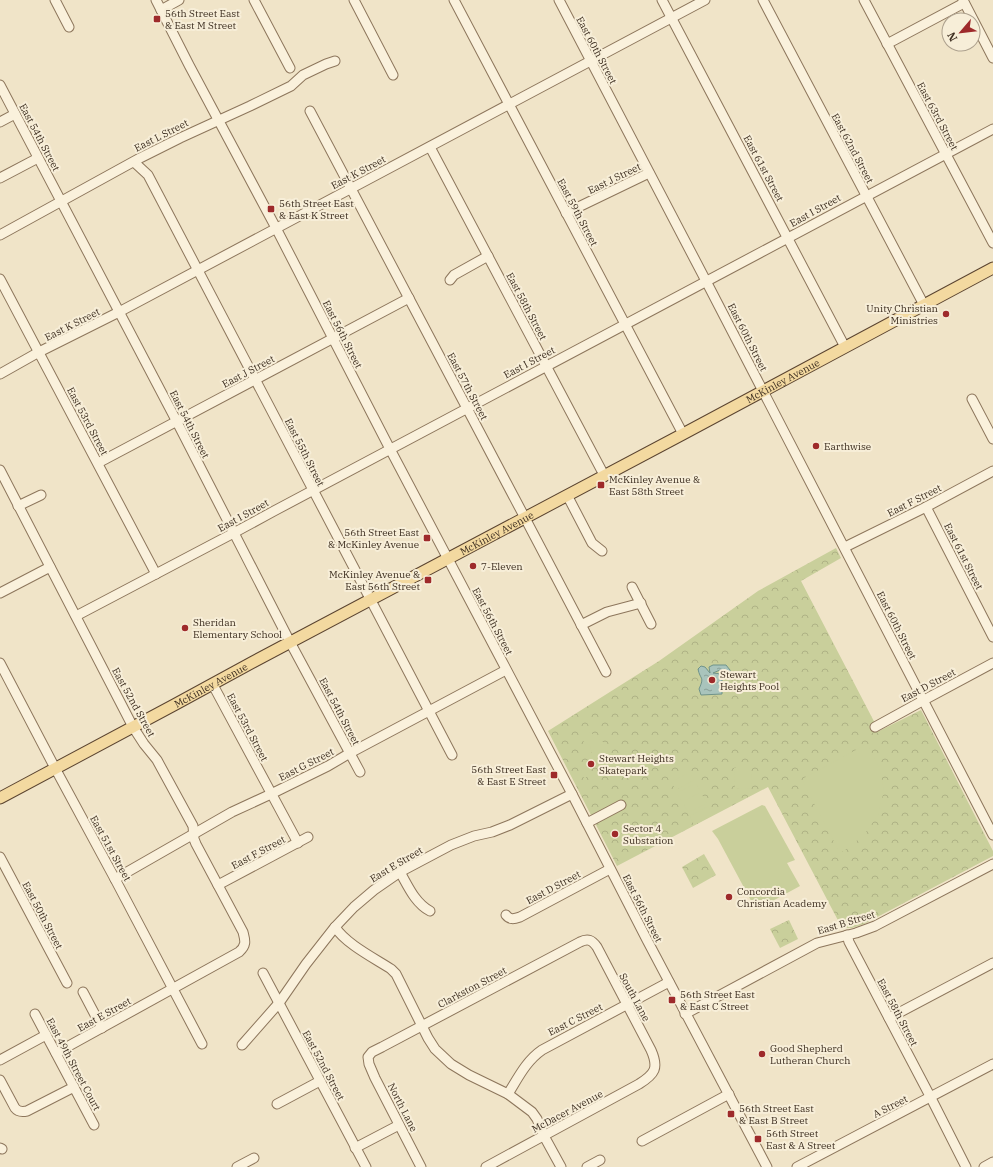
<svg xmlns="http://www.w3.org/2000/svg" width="993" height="1167" font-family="'IBM Plex Serif',serif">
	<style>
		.park { fill: url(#park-crowns) }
		.pitch { fill: #c9cf9b }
		.water { fill: url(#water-ripples); stroke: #6f938a }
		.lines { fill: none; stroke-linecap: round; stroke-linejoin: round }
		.minor-casing { stroke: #8d765c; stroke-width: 11 }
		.major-casing { stroke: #5b4430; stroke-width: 13 }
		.minor { stroke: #faf1dc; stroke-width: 9 }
		.major { stroke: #f3d9a0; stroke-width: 11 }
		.poi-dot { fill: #9e2a2b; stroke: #f7eed8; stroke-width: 1.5 }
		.labels { text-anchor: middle; stroke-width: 4; stroke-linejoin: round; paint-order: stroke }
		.poi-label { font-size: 10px; fill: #3d2e20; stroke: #f7eed8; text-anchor: start }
		.street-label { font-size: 10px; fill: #3d2e20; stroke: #f7eed8 }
	</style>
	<defs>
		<pattern id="park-crowns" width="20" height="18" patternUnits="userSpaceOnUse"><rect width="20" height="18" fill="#c9cf9b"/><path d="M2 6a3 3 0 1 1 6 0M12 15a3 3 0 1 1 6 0" fill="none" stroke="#aeb285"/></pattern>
		<pattern id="water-ripples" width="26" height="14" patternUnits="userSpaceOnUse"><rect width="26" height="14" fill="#a9c4bc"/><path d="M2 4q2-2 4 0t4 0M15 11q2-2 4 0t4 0" fill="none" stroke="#8ba098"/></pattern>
	</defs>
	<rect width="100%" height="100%" fill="#f0e4c8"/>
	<g class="park">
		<polygon points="836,548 841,558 801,581 879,731 921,710 993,851 993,856 864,924 852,928 842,928 768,787 617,866 548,731 659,661 758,591"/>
		<polygon points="704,854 716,875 693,888 682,867"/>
		<polygon points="789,920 798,939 780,948 770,929"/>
	</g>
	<g class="pitch">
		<polygon points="590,732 608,746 585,779 580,773 592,753 590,746 583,741"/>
		<polygon points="867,744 879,767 884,790 878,815 866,832 850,847 840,853 803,782 804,778"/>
		<polygon points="734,768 751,768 752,788 735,789"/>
		<polygon points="690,772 694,780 676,790 671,782"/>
		<polygon points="696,783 701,792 682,802 677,793"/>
		<polygon points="702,795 707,803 688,813 684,804"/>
		<polygon points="762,805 765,806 795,860 787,863 800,886 756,910 718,839 712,831"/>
		<polygon points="708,806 713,815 694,825 690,816"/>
	</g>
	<path class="water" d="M713,665H726L730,670V672L726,674L720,670L713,673L722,674V694L701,695L699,689C705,676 700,680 698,669L701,666L705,667L710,673L709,667Z"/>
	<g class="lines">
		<g class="minor-casing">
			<g id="minor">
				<polyline points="55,0 69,27"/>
				<polyline points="156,0 189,65 276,228 390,449 572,794 647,940 767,1167"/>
				<polyline points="254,0 290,68"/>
				<polyline points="354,0 393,75"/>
				<polyline points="454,0 683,434"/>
				<polyline points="559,0 706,281 993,835"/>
				<polyline points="662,0 845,347"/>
				<polyline points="763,0 924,305"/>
				<polyline points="864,0 993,243"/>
				<polyline points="963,0 993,58"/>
				<polyline points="161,10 179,0"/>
				<polyline points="887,44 964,3"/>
				<polyline points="0,85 177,422 290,642 360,772"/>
				<polyline points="310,111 525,518 606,672"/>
				<polyline points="0,122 15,114"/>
				<polyline points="430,147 604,475"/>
				<polyline points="134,162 148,175 452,755"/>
				<polyline points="0,178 38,158"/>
				<polyline points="566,213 649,173"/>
				<polyline points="0,235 140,158 180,138 250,106 291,86 303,75 326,64 335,61"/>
				<polyline points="0,279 156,574"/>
				<polyline points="450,280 454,275 488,256"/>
				<polyline points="0,374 39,352 119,312 705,0"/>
				<polyline points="972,399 993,439"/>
				<polyline points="98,463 409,298"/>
				<path d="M0,470L133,727L144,744L157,760L193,826L194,839L196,844L243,932C245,940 247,945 239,952L56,1053"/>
				<polyline points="567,495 592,543 602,551"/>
				<polyline points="18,506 41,495"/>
				<polyline points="926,507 993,637"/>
				<polyline points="845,547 926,507 993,471"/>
				<polyline points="632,587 651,624"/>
				<polyline points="0,593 50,567"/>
				<polyline points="76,616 228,536 274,511 993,129"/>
				<polyline points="581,625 607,612 641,603"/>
				<polyline points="0,663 55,768 115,879 202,1044"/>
				<polyline points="213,685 298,843"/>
				<polyline points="875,727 924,700 993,663"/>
				<polyline points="587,823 621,805"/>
				<polyline points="0,857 67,983"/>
				<path d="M400,872C408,886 415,903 430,911"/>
				<polyline points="115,879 232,812 271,794 328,766 350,753 506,670"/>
				<polyline points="218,885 308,837"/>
				<path d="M506,915C510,920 514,919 520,917L610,869"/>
				<path d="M335,927C346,944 374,958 391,969L396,974L428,1038L435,1049L451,1064L469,1075L508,1094L532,1112L537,1119L544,1136L561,1167"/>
				<polyline points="847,935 849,942 931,1098 966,1167"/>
				<polyline points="263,973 366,1167"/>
				<polyline points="83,992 102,1028"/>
				<polyline points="35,1014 94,1125"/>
				<polyline points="685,1014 817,943 856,933 875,926 993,864"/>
				<polyline points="889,1018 993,963"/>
				<polyline points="242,1045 279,1003 306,964 335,927 354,907 374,890 400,872 451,845 474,836 492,832 510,825 572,794"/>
				<polyline points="0,1060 46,1035"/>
				<path d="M0,1080L15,1108C18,1112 22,1112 27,1111L74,1087"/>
				<path d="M508,1094C518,1078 526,1061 542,1050L669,982"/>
				<polyline points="277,1104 320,1081"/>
				<polyline points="642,1141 729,1094"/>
				<polyline points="0,1148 2,1149"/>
				<polyline points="355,1148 399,1125"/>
				<polyline points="237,1167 254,1158"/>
				<path d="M421,1167L375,1078L369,1064L368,1057L372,1052L382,1047L580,942C588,938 592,940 597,947L651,1050C659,1068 655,1074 639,1084L486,1167"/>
				<polyline points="587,1167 600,1160"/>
				<polyline points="797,1167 993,1064"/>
				<polyline points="984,1167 993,1162"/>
			</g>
		</g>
		<g class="major-casing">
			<g id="major">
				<path id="s1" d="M0,798L174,705L253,662L683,434L993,268"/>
			</g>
		</g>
		<use href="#minor" class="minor"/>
		<use href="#major" class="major"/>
	</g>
	<g class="poi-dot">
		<rect x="153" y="15" width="8" height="8" rx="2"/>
		<rect x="267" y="205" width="8" height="8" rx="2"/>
		<circle cx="946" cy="314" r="4"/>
		<circle cx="816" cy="446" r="4"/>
		<rect x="597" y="481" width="8" height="8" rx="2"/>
		<rect x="423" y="534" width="8" height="8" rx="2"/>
		<circle cx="473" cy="566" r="4"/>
		<rect x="424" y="576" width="8" height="8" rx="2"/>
		<circle cx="185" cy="628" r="4"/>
		<circle cx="712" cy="680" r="4"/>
		<circle cx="591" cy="764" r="4"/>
		<rect x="550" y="771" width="8" height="8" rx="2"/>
		<circle cx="615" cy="834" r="4"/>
		<circle cx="729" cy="897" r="4"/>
		<rect x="668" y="996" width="8" height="8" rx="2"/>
		<circle cx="762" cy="1054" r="4"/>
		<rect x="727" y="1110" width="8" height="8" rx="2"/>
		<rect x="754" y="1135" width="8" height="8" rx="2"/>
	</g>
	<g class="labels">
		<g class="poi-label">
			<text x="165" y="17">56th Street East<tspan x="165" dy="12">&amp; East M Street</tspan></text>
			<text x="279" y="207">56th Street East<tspan x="279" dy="12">&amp; East K Street</tspan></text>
			<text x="938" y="312" text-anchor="end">Unity Christian<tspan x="938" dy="12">Ministries</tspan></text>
			<text x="824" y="450">Earthwise</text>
			<text x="609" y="483">McKinley Avenue &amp;<tspan x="609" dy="12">East 58th Street</tspan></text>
			<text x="419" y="536" text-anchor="end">56th Street East<tspan x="419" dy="12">&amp; McKinley Avenue</tspan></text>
			<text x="481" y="570">7-Eleven</text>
			<text x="420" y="578" text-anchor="end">McKinley Avenue &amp;<tspan x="420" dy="12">East 56th Street</tspan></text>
			<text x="193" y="626">Sheridan<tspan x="193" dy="12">Elementary School</tspan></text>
			<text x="720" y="678">Stewart<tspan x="720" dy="12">Heights Pool</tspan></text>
			<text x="599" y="762">Stewart Heights<tspan x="599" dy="12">Skatepark</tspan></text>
			<text x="546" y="773" text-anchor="end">56th Street East<tspan x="546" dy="12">&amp; East E Street</tspan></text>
			<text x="623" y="832">Sector 4<tspan x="623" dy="12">Substation</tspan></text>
			<text x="737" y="895">Concordia<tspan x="737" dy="12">Christian Academy</tspan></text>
			<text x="680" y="998">56th Street East<tspan x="680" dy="12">&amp; East C Street</tspan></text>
			<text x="770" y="1052">Good Shepherd<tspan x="770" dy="12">Lutheran Church</tspan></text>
			<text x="739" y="1112">56th Street East<tspan x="739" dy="12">&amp; East B Street</tspan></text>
			<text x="766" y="1137">56th Street<tspan x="766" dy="12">East &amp; A Street</tspan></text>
		</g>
		<g class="street-label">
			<text transform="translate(597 50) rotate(62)" y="4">East 60th Street</text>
			<text transform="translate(938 116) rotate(62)" y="4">East 63rd Street</text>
			<text transform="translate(161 135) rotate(-27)" y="4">East L Street</text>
			<text transform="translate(40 137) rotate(62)" y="4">East 54th Street</text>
			<text transform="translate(853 148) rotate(62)" y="4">East 62nd Street</text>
			<text transform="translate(764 168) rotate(62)" y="4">East 61st Street</text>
			<text transform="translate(358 172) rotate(-28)" y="4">East K Street</text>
			<text transform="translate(614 178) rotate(-26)" y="4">East J Street</text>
			<text transform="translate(815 210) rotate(-29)" y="4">East I Street</text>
			<text transform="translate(578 212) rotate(62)" y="4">East 59th Street</text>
			<text transform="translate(527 306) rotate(62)" y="4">East 58th Street</text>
			<text transform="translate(72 324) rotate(-27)" y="4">East K Street</text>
			<text transform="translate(343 334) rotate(63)" y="4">East 56th Street</text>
			<text transform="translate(748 337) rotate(63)" y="4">East 60th Street</text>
			<text transform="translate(529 362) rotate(-28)" y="4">East I Street</text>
			<text transform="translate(248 371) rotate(-28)" y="4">East J Street</text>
			<text dy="4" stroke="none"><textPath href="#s1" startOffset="887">McKinley Avenue</textPath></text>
			<text transform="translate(468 386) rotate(62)" y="4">East 57th Street</text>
			<text transform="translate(88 421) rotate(62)" y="4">East 53rd Street</text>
			<text transform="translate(190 424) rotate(63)" y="4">East 54th Street</text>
			<text transform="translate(305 452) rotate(63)" y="4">East 55th Street</text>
			<text transform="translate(914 500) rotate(-27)" y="4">East F Street</text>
			<text transform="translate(243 515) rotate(-29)" y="4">East I Street</text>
			<text dy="4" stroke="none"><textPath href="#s1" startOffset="563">McKinley Avenue</textPath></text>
			<text transform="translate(964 556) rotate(63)" y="4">East 61st Street</text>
			<text transform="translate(493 621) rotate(62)" y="4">East 56th Street</text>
			<text transform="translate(897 625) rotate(63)" y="4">East 60th Street</text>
			<text dy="4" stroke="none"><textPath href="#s1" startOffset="239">McKinley Avenue</textPath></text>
			<text transform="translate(928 685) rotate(-28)" y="4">East D Street</text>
			<text transform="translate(134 702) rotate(61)" y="4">East 52nd Street</text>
			<text transform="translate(340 711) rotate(62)" y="4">East 54th Street</text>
			<text transform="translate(248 727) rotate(62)" y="4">East 53rd Street</text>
			<text transform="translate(306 764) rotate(-27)" y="4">East G Street</text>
			<text transform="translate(111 848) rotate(61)" y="4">East 51st Street</text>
			<text transform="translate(258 852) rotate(-28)" y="4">East F Street</text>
			<text transform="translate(396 864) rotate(-31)" y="4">East E Street</text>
			<text transform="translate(553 887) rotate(-28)" y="4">East D Street</text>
			<text transform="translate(643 908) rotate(63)" y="4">East 56th Street</text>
			<text transform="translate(43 915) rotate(62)" y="4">East 50th Street</text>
			<text transform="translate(846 922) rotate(-17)" y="4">East B Street</text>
			<text transform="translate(472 987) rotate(-28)" y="4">Clarkston Street</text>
			<text transform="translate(635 997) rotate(62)" y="4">South Lane</text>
			<text transform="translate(898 1012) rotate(62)" y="4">East 58th Street</text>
			<text transform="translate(104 1014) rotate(-29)" y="4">East E Street</text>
			<text transform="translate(575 1019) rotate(-27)" y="4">East C Street</text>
			<text transform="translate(74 1064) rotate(62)" y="4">East 49th Street Court</text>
			<text transform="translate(324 1065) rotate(62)" y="4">East 52nd Street</text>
			<text transform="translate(890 1106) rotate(-27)" y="4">A Street</text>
			<text transform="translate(403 1107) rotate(63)" y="4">North Lane</text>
			<text transform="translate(567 1111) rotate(-28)" y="4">McDacer Avenue</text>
		</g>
	</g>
	<g transform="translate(961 32) rotate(242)"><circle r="19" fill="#f7eed8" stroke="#ada18e"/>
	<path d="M0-3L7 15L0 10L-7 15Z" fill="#9e2a2b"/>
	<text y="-6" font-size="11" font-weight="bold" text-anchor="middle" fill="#3d2e20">N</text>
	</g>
</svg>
